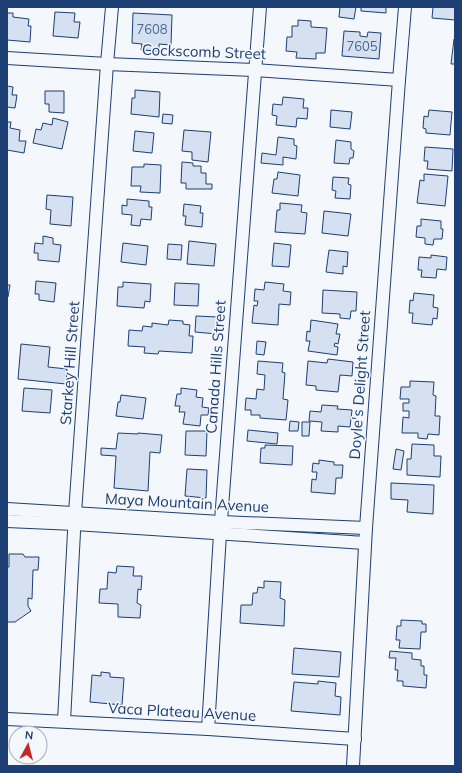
<svg xmlns="http://www.w3.org/2000/svg" width="462" height="773" font-family="Mulish,sans-serif">
	<style>
		.building { fill: #d5e0f0; stroke: #1d3f73 }
		.lines { fill: none; stroke-linecap: round; stroke-linejoin: round }
		.street-casing { stroke: #1d3f73; stroke-width: 14 }
		.street { stroke: #f4f7fb; stroke-width: 12 }
		.labels { text-anchor: middle; stroke-width: 3; stroke-linejoin: round; paint-order: stroke }
		.number-label { font-size: 13px; fill: #4b6792 }
		.street-label { font-size: 15px; fill: #1d3f73; stroke: #f4f7fb }
	</style>
	<rect width="100%" height="100%" fill="#f4f7fb"/>
	<g class="building">
		<polygon points="340,7 356,7 354,19 339,17"/>
		<polygon points="361,7 386,7 386,13 361,11"/>
		<polygon points="433,7 455,7 455,20 432,18"/>
		<polygon points="55,12 75,13 74,22 80,22 78,38 53,36"/>
		<polygon points="7,13 13,13 13,17 29,19 28,26 31,26 30,42 7,40"/>
		<polygon points="133,13 172,15 171,45 159,44 159,51 141,50 142,44 132,43"/>
		<polygon points="298,20 311,21 311,27 327,28 325,53 316,53 316,59 296,58 297,52 286,51 287,37 292,37 292,26 298,26"/>
		<polygon points="344,31 360,32 360,36 367,37 368,32 381,33 379,59 342,56"/>
		<polygon points="454,39 455,39 455,64 451,64"/>
		<polygon points="7,86 13,87 12,95 17,95 15,108 7,107"/>
		<polygon points="135,90 160,92 159,117 131,114 132,98 135,98"/>
		<polygon points="45,91 64,91 64,113 49,112 49,104 45,104"/>
		<polygon points="283,97 304,99 303,108 308,108 307,119 297,118 296,127 276,125 277,116 272,115 273,104 282,105"/>
		<polygon points="331,110 352,112 350,129 330,127"/>
		<polygon points="429,110 452,112 450,135 426,133 426,129 423,128 424,116 428,117"/>
		<polygon points="163,114 173,115 172,124 162,123"/>
		<polygon points="53,118 68,122 62,149 33,143 36,129 41,130 43,123 52,125"/>
		<polygon points="7,122 11,122 10,128 20,130 19,141 26,141 24,153 7,150"/>
		<polygon points="184,130 211,132 208,162 192,160 192,152 182,151"/>
		<polygon points="135,131 154,133 152,153 133,151"/>
		<polygon points="278,137 294,139 294,145 297,146 296,159 283,157 283,165 261,163 262,153 276,155"/>
		<polygon points="336,140 351,142 351,149 354,151 353,158 350,158 349,164 334,163"/>
		<polygon points="425,147 453,149 452,171 427,169 428,161 424,161"/>
		<polygon points="182,162 193,163 193,166 201,166 201,173 206,173 206,184 212,184 212,189 186,189 186,183 181,183"/>
		<polygon points="144,164 161,165 160,193 140,192 141,186 131,186 132,167 144,167"/>
		<polygon points="278,172 300,175 298,196 272,193 274,179 277,179"/>
		<polygon points="424,174 448,176 445,206 417,203 420,180 424,181"/>
		<polygon points="333,177 349,178 348,184 351,185 350,199 335,198 336,191 332,190"/>
		<polygon points="47,195 73,197 71,226 50,224 51,210 46,209"/>
		<polygon points="127,199 149,201 149,207 152,207 151,220 141,219 140,226 131,225 132,215 122,214 122,205 127,206"/>
		<polygon points="280,203 302,205 301,212 307,213 305,234 275,232 277,210 280,210"/>
		<polygon points="184,204 201,206 200,213 203,213 202,227 185,225 186,216 183,216"/>
		<polygon points="324,211 351,214 348,236 322,233"/>
		<polygon points="421,219 441,221 441,229 443,229 442,239 434,239 433,245 425,244 425,238 416,237 417,226 421,226"/>
		<polygon points="43,236 53,238 53,244 61,245 59,262 38,260 38,253 34,253 35,243 43,244"/>
		<polygon points="189,241 216,244 214,266 187,264"/>
		<polygon points="123,243 148,246 146,265 121,262"/>
		<polygon points="274,243 291,245 289,267 272,266"/>
		<polygon points="168,244 182,245 181,260 167,259"/>
		<polygon points="329,250 348,252 347,267 343,266 343,274 326,272"/>
		<polygon points="431,255 447,257 446,270 437,269 436,278 421,277 422,270 418,270 419,257 431,258"/>
		<polygon points="36,281 56,283 54,302 39,300 39,294 35,294"/>
		<polygon points="123,282 151,284 150,302 145,301 144,308 117,306 118,287 123,287"/>
		<polygon points="265,282 284,284 283,291 291,292 290,305 279,304 278,325 252,323 254,305 257,306 258,301 254,301 255,289 264,290"/>
		<polygon points="175,283 199,284 198,306 174,305"/>
		<polygon points="7,285 10,285 8,297 7,296"/>
		<polygon points="323,290 357,292 356,311 351,311 350,319 340,318 340,314 322,313"/>
		<polygon points="414,293 434,295 433,307 438,308 437,319 433,318 432,325 412,323 413,313 409,313 410,300 413,301"/>
		<polygon points="196,316 218,317 217,334 195,332"/>
		<polygon points="169,320 183,321 183,324 190,325 189,336 193,336 192,353 159,351 158,354 144,353 145,347 128,346 129,330 142,331 143,326 152,327 152,323 168,325"/>
		<polygon points="311,320 338,324 336,334 340,334 338,344 335,343 334,346 338,347 337,355 308,351 310,341 306,341 307,331 310,332"/>
		<polygon points="257,341 266,342 264,355 256,354"/>
		<polygon points="21,344 50,347 48,367 67,369 66,384 18,379"/>
		<polygon points="328,359 353,362 352,376 340,375 338,392 316,390 316,386 306,385 308,361 327,363"/>
		<polygon points="258,361 283,363 282,372 285,373 283,399 288,400 286,420 260,418 260,415 251,415 251,410 245,410 246,398 256,399 257,389 264,390 265,375 257,374"/>
		<polygon points="410,381 434,382 433,395 436,396 435,416 440,416 439,435 428,434 427,439 418,438 418,433 402,433 403,417 409,418 409,411 403,411 403,403 409,403 409,399 400,399 401,387 410,387"/>
		<polygon points="24,388 52,390 50,413 22,411"/>
		<polygon points="181,388 197,390 196,397 203,398 202,407 209,408 208,415 201,415 200,426 183,424 185,412 179,412 180,406 175,406 177,394 181,394"/>
		<polygon points="121,395 146,398 143,419 116,416 118,402 120,402"/>
		<polygon points="322,405 338,406 337,409 352,410 350,427 338,426 338,432 321,431 322,422 309,421 310,411 321,412"/>
		<polygon points="290,421 299,422 298,431 289,431"/>
		<polygon points="302,422 310,422 309,436 302,436"/>
		<polygon points="248,430 278,433 277,444 247,441"/>
		<polygon points="186,431 207,431 206,456 185,455"/>
		<polygon points="118,433 138,434 138,433 162,435 160,453 150,452 148,491 114,488 116,456 101,455 101,448 116,449"/>
		<polygon points="412,444 434,445 434,456 441,456 440,477 407,475 407,459 411,459"/>
		<polygon points="265,445 293,446 292,465 260,463 261,448 265,448"/>
		<polygon points="396,449 404,451 401,470 393,469"/>
		<polygon points="319,460 334,462 334,465 343,465 342,478 336,478 335,494 311,492 312,479 316,480 317,472 312,472 313,463 319,464"/>
		<polygon points="187,469 207,470 206,498 185,496"/>
		<polygon points="391,483 434,485 433,514 407,512 408,500 391,499"/>
		<polygon points="9,554 23,554 25,557 39,557 38,570 33,570 32,599 28,598 28,606 31,611 15,622 7,622 7,567 9,567"/>
		<polygon points="117,566 134,567 133,576 142,576 141,590 138,589 137,603 141,605 140,618 118,617 118,604 99,603 100,589 107,589 108,572 116,573"/>
		<polygon points="264,581 281,582 280,598 285,600 284,626 240,623 241,605 252,605 253,593 257,593 258,587 264,588"/>
		<polygon points="401,620 422,621 422,624 426,624 426,632 421,632 420,649 399,648 400,640 396,640 397,626 401,626"/>
		<polygon points="294,648 341,652 339,677 292,674"/>
		<polygon points="390,651 412,653 412,659 421,660 421,666 424,666 424,675 427,675 426,688 403,686 403,681 397,681 398,670 395,670 396,658 389,658"/>
		<polygon points="101,672 110,673 110,677 124,678 122,705 90,702 92,675 101,676"/>
		<polygon points="318,681 336,683 335,696 341,697 340,715 291,711 294,682 318,684"/>
	</g>
	<g class="lines">
		<g class="street-casing">
			<g id="street">
				<polyline points="7,58 107,64 254,70 399,80"/>
				<polyline points="7,509 221,522 366,528"/>
				<polyline points="7,521 75,524 365,543"/>
				<polyline points="7,719 208,729 355,739"/>
				<polyline points="64,721 75,513 107,64 112,7"/>
				<polyline points="208,729 220,534 260,7"/>
				<polyline points="353,766 366,528 399,80 405,7"/>
			</g>
		</g>
		<use href="#street" class="street"/>
	</g>
	<g class="labels">
		<g class="number-label">
			<text x="152" y="34">7608</text>
			<text x="362" y="51">7605</text>
		</g>
		<g class="street-label">
			<text transform="translate(204 52) rotate(2)" y="5">Cockscomb Street</text>
			<text transform="translate(70 363) rotate(-86)" y="5">Starkey Hill Street</text>
			<text transform="translate(216 367) rotate(-86)" y="5">Canada Hills Street</text>
			<text transform="translate(360 385) rotate(-86)" y="5">Doyle's Delight Street</text>
			<text transform="translate(187 503) rotate(3)" y="5">Maya Mountain Avenue</text>
			<text transform="translate(182 712) rotate(3)" y="5">Vaca Plateau Avenue</text>
		</g>
	</g>
	<rect width="462" height="773" fill="none" stroke="#1d3f73" stroke-width="16"/>
	<g transform="translate(28 745) rotate(7)"><circle r="19" fill="#f4f7fb" stroke="#9eadc5"/>
	<path d="M0-3L7 15L0 10L-7 15Z" fill="#c62828"/>
	<text y="-6" font-size="11" font-weight="bold" text-anchor="middle" fill="#1d3f73">N</text>
	</g>
</svg>
